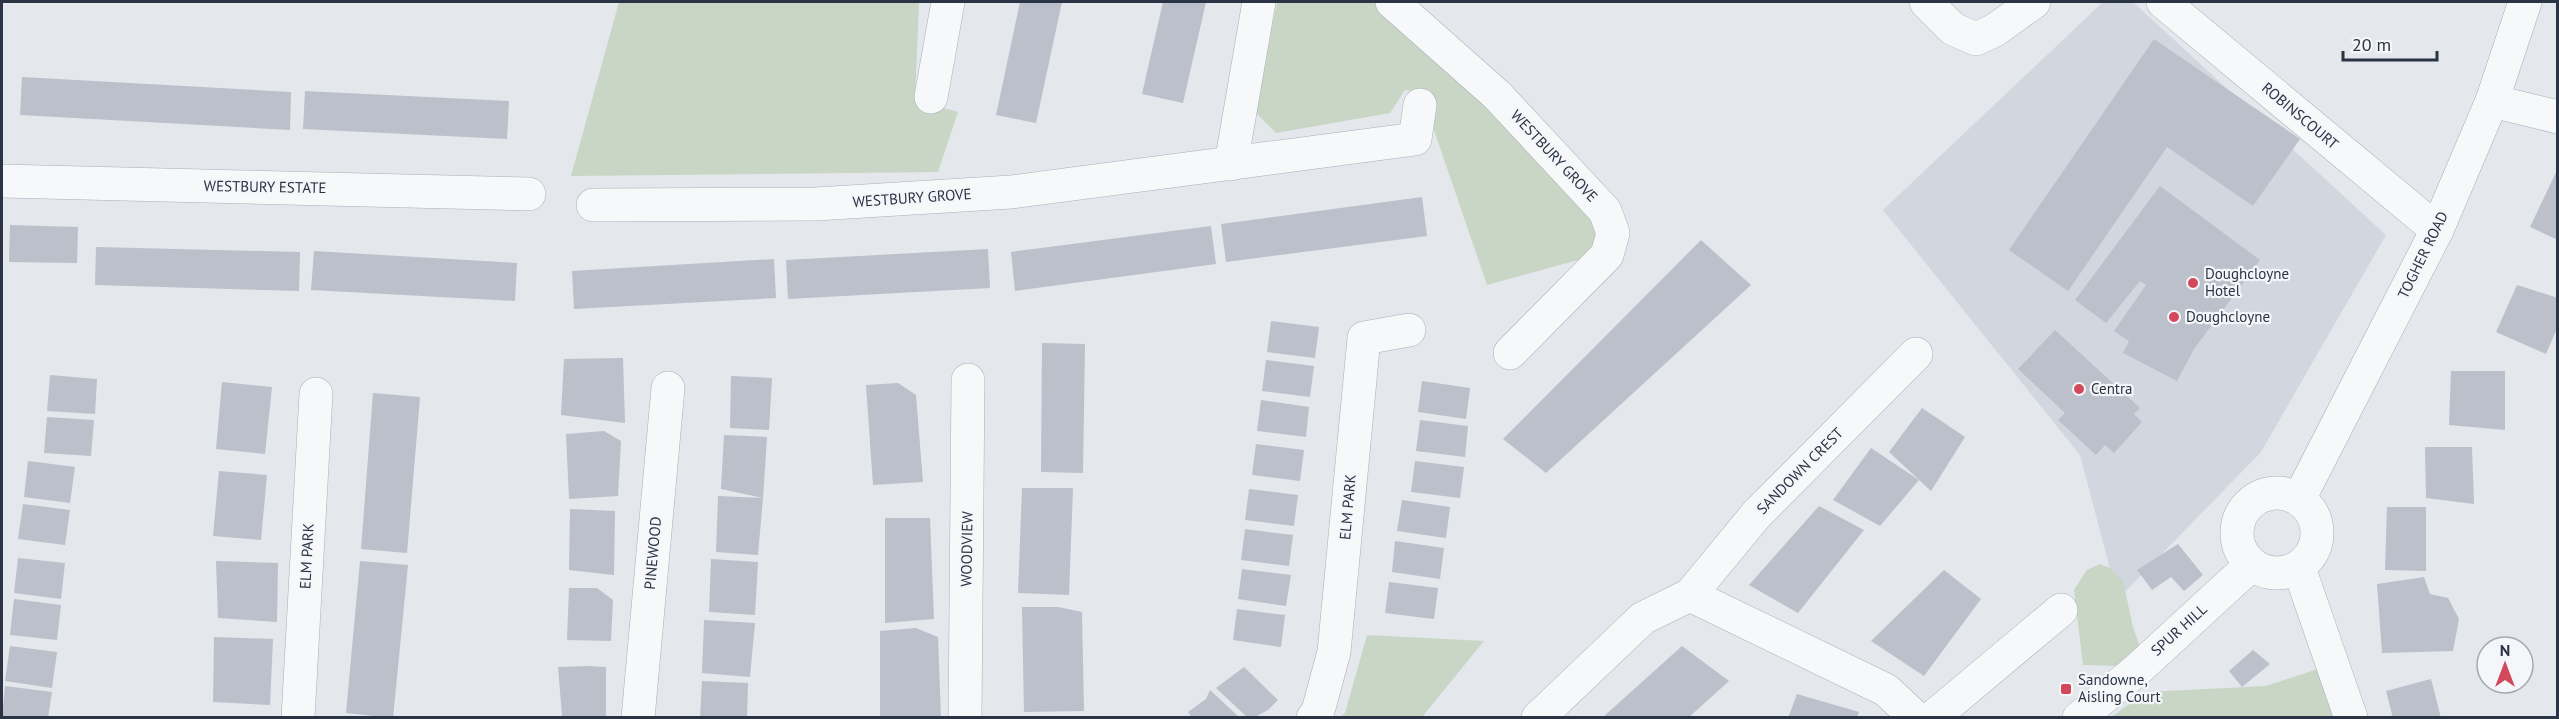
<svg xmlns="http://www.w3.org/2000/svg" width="2559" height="719" font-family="'PT Sans',sans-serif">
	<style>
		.built { fill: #d2d6de }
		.green { fill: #c9d6c5 }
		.building { fill: #bbc0ca }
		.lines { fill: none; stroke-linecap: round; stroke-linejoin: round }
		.minor-casing { stroke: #a9aeb7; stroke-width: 34 }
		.minor { stroke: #f7f8fa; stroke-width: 33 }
		.poi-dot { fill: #d1495b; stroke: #f4f6f9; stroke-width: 2 }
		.labels { text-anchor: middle; stroke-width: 4.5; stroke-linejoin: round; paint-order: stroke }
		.street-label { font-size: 15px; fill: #2b3445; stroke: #f4f6f9 }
		.poi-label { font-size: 15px; fill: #2b3445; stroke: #f4f6f9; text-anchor: start }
	</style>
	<rect width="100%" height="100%" fill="#e4e7ec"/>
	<polygon class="built" points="2103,2 2133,2 2386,235 2261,452 2118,599 2080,455 1883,210"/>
	<g class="green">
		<polygon points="619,2 919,2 915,100 958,112 938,172 571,176"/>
		<polygon points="1277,2 1381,2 1598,217 1602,233 1589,257 1487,285 1421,92 1405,90 1390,113 1276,133 1255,112"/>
		<polygon points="2100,564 2110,568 2123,581 2133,627 2140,647 2118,666 2083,665 2074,590 2087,570"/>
		<polygon points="1367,635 1484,641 1422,717 1340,717 1345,713"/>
		<polygon points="2333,664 2344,718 2110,718 2146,692 2266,686"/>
	</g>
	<g class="building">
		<polygon points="1020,2 1062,2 1036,123 996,115"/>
		<polygon points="1163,2 1206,2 1183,103 1142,94"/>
		<polygon points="2154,39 2300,139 2253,206 2167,147 2068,291 2009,250"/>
		<polygon points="22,77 291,92 290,130 20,115"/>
		<polygon points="305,91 509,101 507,139 303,129"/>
		<polygon points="2558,168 2558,240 2530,227"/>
		<polygon points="2160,186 2260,260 2194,349 2177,381 2123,353 2129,341 2114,331 2146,285 2140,281 2106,323 2075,300"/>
		<polygon points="1422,197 1427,236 1226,262 1221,224"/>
		<polygon points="10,225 78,227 77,263 9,262"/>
		<polygon points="1211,226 1216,264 1015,291 1011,252"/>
		<polygon points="1701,240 1751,285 1546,473 1503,439"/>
		<polygon points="96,247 300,252 299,291 95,285"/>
		<polygon points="988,249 990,288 788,299 786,260"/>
		<polygon points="314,251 517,263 515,301 311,290"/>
		<polygon points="774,259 776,298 574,309 572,271"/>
		<polygon points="2517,285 2558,298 2558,326 2546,354 2496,332"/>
		<polygon points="1271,321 1319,327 1315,358 1267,352"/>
		<polygon points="2055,330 2140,408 2134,414 2142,422 2114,453 2105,445 2096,455 2058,420 2065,413 2018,369"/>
		<polygon points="1042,343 1085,344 1083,473 1041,472"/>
		<polygon points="623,358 625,423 561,415 564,359"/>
		<polygon points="1266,360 1314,366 1310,397 1262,391"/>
		<polygon points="2451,371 2505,371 2505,430 2449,425"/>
		<polygon points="50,375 97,379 95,414 47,411"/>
		<polygon points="731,376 772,378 769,430 730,428"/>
		<polygon points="1422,381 1470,388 1466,419 1418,412"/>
		<polygon points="222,382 272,387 265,454 216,449"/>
		<polygon points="898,383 916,395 923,482 873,485 866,385"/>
		<polygon points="373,393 420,397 407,553 361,549"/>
		<polygon points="1261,400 1309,407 1306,437 1257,431"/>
		<polygon points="1922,408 1965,437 1931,491 1889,452"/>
		<polygon points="47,417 94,420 91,456 44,453"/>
		<polygon points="1420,420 1468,426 1465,457 1416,451"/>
		<polygon points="604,431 621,441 618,496 569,499 566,434"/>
		<polygon points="724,435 767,437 763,498 721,489"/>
		<polygon points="1256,444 1304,450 1300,481 1252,475"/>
		<polygon points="2425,447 2472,447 2474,504 2426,498"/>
		<polygon points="1871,448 1919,480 1880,526 1833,500"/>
		<polygon points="28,461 75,467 70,503 24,497"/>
		<polygon points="1415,461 1464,467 1460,498 1411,492"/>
		<polygon points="219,471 267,475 261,540 213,536"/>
		<polygon points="1022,488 1073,488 1069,595 1018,593"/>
		<polygon points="1249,489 1298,495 1294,526 1245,520"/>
		<polygon points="718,496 763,498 758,555 716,552"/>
		<polygon points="1402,500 1450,507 1446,538 1397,531"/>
		<polygon points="23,504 70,510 65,545 18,539"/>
		<polygon points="1819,506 1864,530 1798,613 1749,585"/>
		<polygon points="2387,507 2426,507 2426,571 2385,570"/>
		<polygon points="570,509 615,511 614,575 569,570"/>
		<polygon points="885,518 930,518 934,619 885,623"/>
		<polygon points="1245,529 1293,535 1289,566 1241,560"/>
		<polygon points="1395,541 1444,548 1440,579 1392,572"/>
		<polygon points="2178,544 2203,575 2184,591 2171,577 2152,590 2137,570"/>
		<polygon points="18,558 65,563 61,599 14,593"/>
		<polygon points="711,559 758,562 755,615 709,612"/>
		<polygon points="216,561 278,563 277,622 218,618"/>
		<polygon points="360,561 408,565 393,718 346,713"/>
		<polygon points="1242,569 1291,575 1286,606 1238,599"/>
		<polygon points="1944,570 1981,599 1924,676 1871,641"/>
		<polygon points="2424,577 2430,594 2448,598 2459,619 2453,651 2382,653 2377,584"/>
		<polygon points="1389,582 1438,588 1434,619 1385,613"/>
		<polygon points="569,588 597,588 613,600 611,641 567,640"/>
		<polygon points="14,599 61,605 57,640 10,635"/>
		<polygon points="1022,607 1058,607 1082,612 1084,711 1024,712"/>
		<polygon points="1237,609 1285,615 1281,647 1233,640"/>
		<polygon points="704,620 755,623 750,677 702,673"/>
		<polygon points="916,628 938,637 941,718 880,718 880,631"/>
		<polygon points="214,637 273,639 270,705 213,702"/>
		<polygon points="10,646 57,652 52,688 5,681"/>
		<polygon points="1682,646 1729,681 1688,718 1602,718"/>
		<polygon points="2253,650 2270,664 2242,687 2229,671"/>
		<polygon points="588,666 606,667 606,718 562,716 558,667"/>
		<polygon points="1244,667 1278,700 1268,710 1253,718 1248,718 1216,688"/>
		<polygon points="2431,679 2441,718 2393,718 2386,691"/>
		<polygon points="702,681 748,683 747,718 700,718"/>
		<polygon points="5,686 52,692 48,718 2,718"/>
		<polygon points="1210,690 1240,718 1192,718 1188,712 1206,699"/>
		<polygon points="1797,694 1859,712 1857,718 1788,718"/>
	</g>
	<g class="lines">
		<g class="minor-casing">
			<g id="minor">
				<polyline points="1392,2 1497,95 1605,211 1613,233 1607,255 1510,353"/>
				<polyline points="1926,2 1953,29 1976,39 1995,30 2034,2"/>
				<polyline points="2163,2 2437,230"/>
				<polyline points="931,97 948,2"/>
				<polyline points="2492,101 2558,117"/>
				<polyline points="1231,164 1259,2"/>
				<polyline points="2,181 529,194"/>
				<polyline points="593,205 816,204 1011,192 1415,139 1420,105"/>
				<circle cx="2277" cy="533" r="40"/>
				<polyline points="2299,499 2437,230 2492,101 2525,2"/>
				<polyline points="2299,568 2351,718"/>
				<polyline points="1690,595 1886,690 1916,718"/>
				<polyline points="298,718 316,394"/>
				<polyline points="638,718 668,388"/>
				<polyline points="965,718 968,380"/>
				<polyline points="1313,718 1318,711 1334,652 1364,338 1409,330"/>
				<polyline points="1538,718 1643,618 1690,595 1756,515 1916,354"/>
				<polyline points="1932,718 2061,610"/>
				<polyline points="2079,718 2138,669 2251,565"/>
			</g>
		</g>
		<use href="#minor" class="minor"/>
	</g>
	<g class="poi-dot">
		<circle cx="2193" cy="283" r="6"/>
		<circle cx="2174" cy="317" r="6"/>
		<circle cx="2079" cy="389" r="6"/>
		<rect x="2060" y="683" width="12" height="12" rx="3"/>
	</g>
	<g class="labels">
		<g class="street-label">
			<text transform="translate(2300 116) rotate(40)" y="5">ROBINSCOURT</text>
			<text transform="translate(1554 156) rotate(47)" y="5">WESTBURY GROVE</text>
			<text transform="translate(265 187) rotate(1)" y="5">WESTBURY ESTATE</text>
			<text transform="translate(912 198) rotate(-4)" y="5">WESTBURY GROVE</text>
			<text transform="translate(2423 255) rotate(-64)" y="5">TOGHER ROAD</text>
			<text transform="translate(1800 471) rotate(-45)" y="5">SANDOWN CREST</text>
			<text transform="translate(1348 507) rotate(-85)" y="5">ELM PARK</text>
			<text transform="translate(967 549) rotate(-89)" y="5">WOODVIEW</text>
			<text transform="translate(653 553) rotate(-85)" y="5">PINEWOOD</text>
			<text transform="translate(307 556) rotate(-87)" y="5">ELM PARK</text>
			<text transform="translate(2179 630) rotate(-42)" y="5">SPUR HILL</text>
		</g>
		<g class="poi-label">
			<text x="2205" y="279">Doughcloyne<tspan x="2205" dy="17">Hotel</tspan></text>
			<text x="2186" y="322">Doughcloyne</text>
			<text x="2091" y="394">Centra</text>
			<text x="2078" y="685">Sandowne,<tspan x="2078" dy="17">Aisling Court</tspan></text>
		</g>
	</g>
	<rect width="2559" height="719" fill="none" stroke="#2b3445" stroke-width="6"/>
	<g transform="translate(2505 665)"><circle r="28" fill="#f4f6f9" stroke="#a4a8b1" stroke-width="1.5"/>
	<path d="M0-4.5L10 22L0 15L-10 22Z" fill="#d1495b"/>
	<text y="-9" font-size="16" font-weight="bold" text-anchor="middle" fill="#2b3445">N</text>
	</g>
	<path d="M2343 51v9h94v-9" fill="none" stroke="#2b3445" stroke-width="3"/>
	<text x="2352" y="51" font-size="18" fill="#2b3445" stroke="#f4f6f9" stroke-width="4.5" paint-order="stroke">20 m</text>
</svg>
